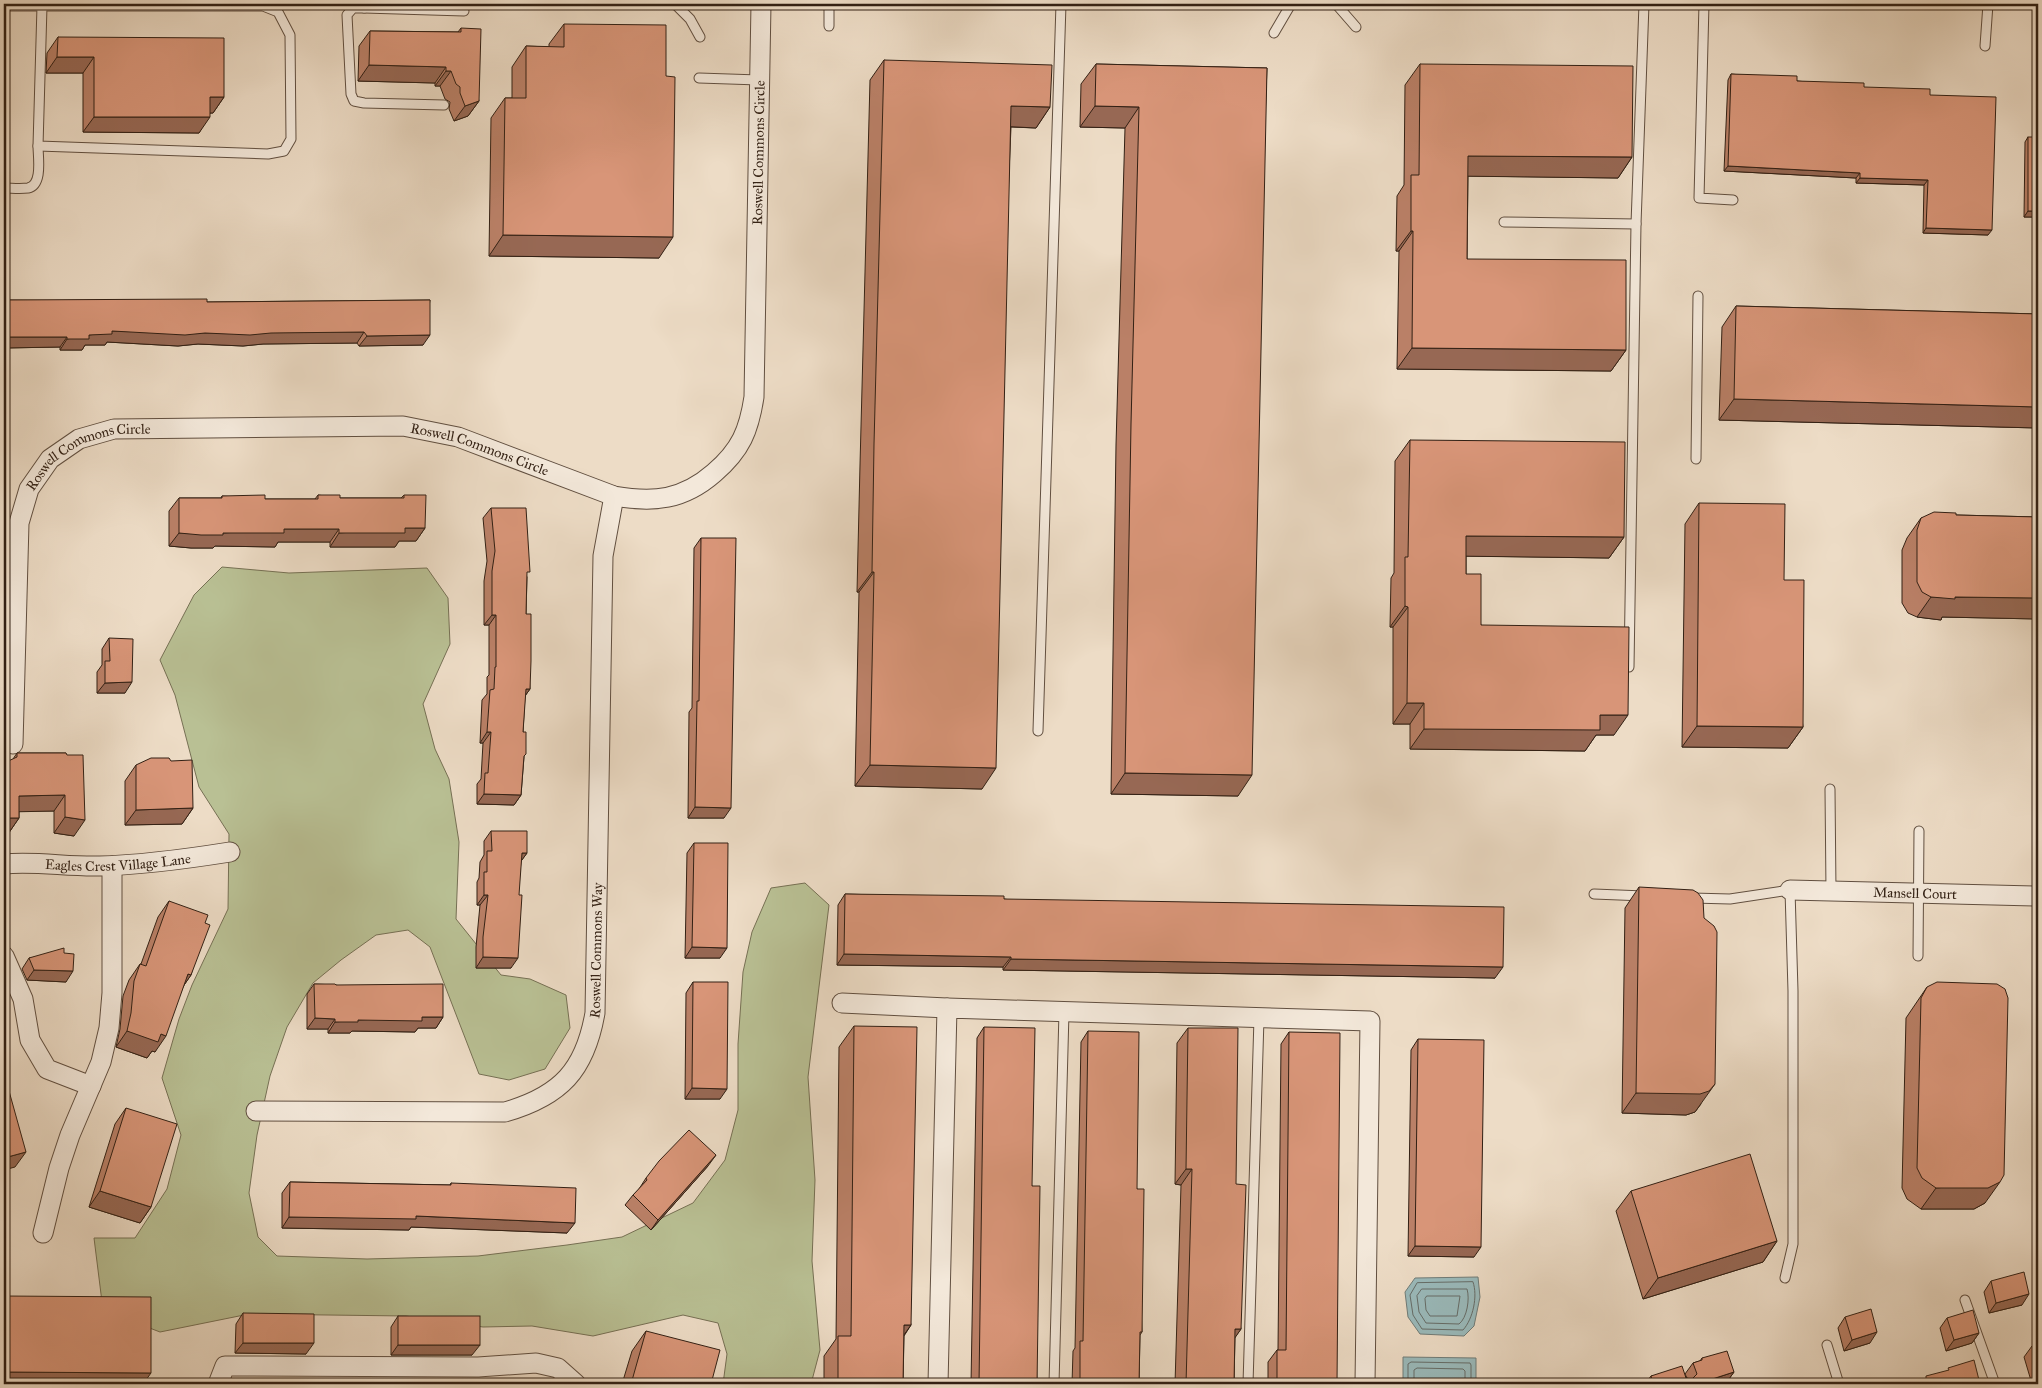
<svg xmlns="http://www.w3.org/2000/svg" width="2042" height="1388" font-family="'IM FELL Great Primer',serif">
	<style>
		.green { fill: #b9c094; stroke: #767054 }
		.water { fill: #9ababb; stroke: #707c78 }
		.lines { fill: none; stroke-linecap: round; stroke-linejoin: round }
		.shore { stroke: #666d68; stroke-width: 1 }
		.lane-casing { stroke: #614f40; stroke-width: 11 }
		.street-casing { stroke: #614f40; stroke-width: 21 }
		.lane { stroke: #f3e8da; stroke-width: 9 }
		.street { stroke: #f3e8da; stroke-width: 19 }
		.wall { fill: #ba8067; stroke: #322014 }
		.shaded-wall { fill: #976854; stroke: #322014 }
		.building { fill: #d89578; stroke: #322014 }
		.labels { text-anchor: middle; stroke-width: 4; stroke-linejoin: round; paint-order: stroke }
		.street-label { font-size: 14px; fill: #322014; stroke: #f3e8da }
	</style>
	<rect width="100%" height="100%" fill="#eddcc6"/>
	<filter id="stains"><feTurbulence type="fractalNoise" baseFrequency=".004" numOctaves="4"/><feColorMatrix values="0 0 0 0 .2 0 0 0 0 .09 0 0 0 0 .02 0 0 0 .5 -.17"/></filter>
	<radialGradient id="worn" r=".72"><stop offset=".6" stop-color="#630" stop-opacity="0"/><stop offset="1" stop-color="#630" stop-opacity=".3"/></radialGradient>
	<polygon class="green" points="222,567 289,573 427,568 448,598 450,644 423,704 435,749 449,779 459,842 456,919 501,975 530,979 566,995 570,1028 545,1069 509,1080 479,1074 430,947 408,930 376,935 341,960 313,983 287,1027 270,1076 257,1135 249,1193 258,1237 277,1256 367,1259 478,1256 567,1245 622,1237 693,1203 725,1160 738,1110 738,1044 743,972 752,932 771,888 805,883 829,905 808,1077 815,1180 812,1261 820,1350 811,1384 723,1384 727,1354 718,1323 683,1315 593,1336 532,1326 483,1327 406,1316 249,1314 160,1332 103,1310 94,1238 135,1238 167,1189 181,1135 162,1078 179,1019 192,985 228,909 229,834 199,787 175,695 160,660 194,595"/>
	<g class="water">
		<polygon points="1478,1277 1480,1297 1474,1326 1464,1336 1420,1334 1408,1317 1405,1292 1415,1278"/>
		<polygon points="1403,1357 1476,1358 1476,1384 1403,1384"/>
	</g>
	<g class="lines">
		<g class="shore">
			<path d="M1473,1282C1478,1296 1473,1319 1463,1330L1422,1329L1413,1315L1410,1295L1417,1283Z"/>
			<path d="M1422,1289H1467C1470,1299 1467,1318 1459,1324L1426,1323L1419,1312L1417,1296Z"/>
			<polygon points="1427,1296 1460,1296 1457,1316 1430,1316 1426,1310 1425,1299"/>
			<polyline points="1408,1384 1408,1364 1411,1362 1470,1363 1471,1365 1471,1384"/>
			<polyline points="1414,1384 1414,1370 1417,1368 1463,1369 1465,1371 1465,1384"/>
		</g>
		<g class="lane-casing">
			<g id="lane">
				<polyline points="364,4 364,8 353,8 347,15 351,94 354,101 364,103 444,105"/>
				<polyline points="675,4 690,19 700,37"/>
				<polyline points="1336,4 1356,27"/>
				<polyline points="1704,4 1699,198 1733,200"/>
				<polyline points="4,6 263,6 278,12 290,35 291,139 284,151 268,154 38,146 42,6 42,4"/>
				<polyline points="364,8 464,11"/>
				<polyline points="829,26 829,4"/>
				<polyline points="1274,33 1291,4"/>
				<polyline points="1985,46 1988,4"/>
				<polyline points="699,78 759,80"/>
				<path d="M4,188C11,188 20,189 28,188C43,185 38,157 38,146"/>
				<polyline points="1504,222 1636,224"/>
				<polyline points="1696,459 1698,296"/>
				<polyline points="1629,667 1636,224 1644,4"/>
				<polyline points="1038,731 1061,4"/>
				<polyline points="1830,789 1831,891"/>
				<polyline points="1594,894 1644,896"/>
				<polyline points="1692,898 1730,899 1790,890 1793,991 1793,1244 1785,1278"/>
				<polyline points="1918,956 1919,831"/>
				<polyline points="1965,1300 1995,1384"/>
				<polyline points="1827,1345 1839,1384"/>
				<polyline points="1054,1384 1064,1012"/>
				<polyline points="1248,1384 1259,1018"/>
			</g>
		</g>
		<g class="street-casing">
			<g id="street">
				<path id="s1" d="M13,744L19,523L29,489L50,459L79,439L114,429L403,426L458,437L614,496C654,503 683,500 714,473C741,450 749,430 754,397L761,4"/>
				<path id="s2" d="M4,864C36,861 68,867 100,866C144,865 186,859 230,852"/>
				<path id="s3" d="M1790,890L2038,896"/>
				<polyline points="4,956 23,999 30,1040 47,1069 91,1086"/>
				<polyline points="842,1003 947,1008"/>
				<path id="s4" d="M256,1111L505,1112C561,1096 585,1070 595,1013L603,556L614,496"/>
				<polyline points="43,1233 59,1168 70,1135 101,1062 109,1028 112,993 112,866"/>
				<polyline points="218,1384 225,1366 478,1367 536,1363 558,1368 576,1384"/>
				<polyline points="938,1384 947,1008 1370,1021 1365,1384"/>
			</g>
		</g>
		<use href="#lane" class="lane"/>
		<use href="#street" class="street"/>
	</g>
	<g class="wall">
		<polygon points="564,24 659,258 489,256 491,118 505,98 512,98 512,67 526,46 549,47 549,44"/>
		<polygon points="461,28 479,101 468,116 454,121 449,109 450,102 445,99 440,86 435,86 435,83 358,81 359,46 370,31 458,32"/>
		<polygon points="58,37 224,97 213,113 210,113 199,133 83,132 83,73 46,73 47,53"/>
		<polygon points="884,60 1050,107 1036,128 1011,127 982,789 855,786 859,592 857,592 860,465 870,80"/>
		<polygon points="1096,64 1267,68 1238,796 1111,794 1116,445 1125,128 1080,127 1081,84"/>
		<polygon points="1420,64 1632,157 1618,178 1468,176 1467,259 1626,350 1611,371 1397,369 1399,251 1396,251 1397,196 1404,185 1405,85"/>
		<polygon points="1731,74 1930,95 1988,235 1923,233 1924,185 1856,183 1856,178 1724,171 1728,80"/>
		<polygon points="2028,137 2038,217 2024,217 2025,142"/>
		<polygon points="4,300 207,302 430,300 423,345 359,346 357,343 263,344 243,346 198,344 178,346 107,342 105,345 85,345 82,350 60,350 60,347 4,348"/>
		<polygon points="1736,306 2038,314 2038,428 1719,420 1722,327"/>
		<polygon points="1410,440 1624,537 1609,558 1466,556 1466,574 1481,625 1614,735 1596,735 1585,751 1410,749 1410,724 1393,724 1393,627 1390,627 1391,578 1394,573 1395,461"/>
		<polygon points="318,495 340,498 401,498 404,495 425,528 416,541 399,541 395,547 330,547 330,542 278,542 275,547 215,546 213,548 191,548 169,546 169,511 179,498 221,498 222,496 265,499 315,499"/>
		<polygon points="1699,503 1784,580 1803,727 1788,748 1682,747 1685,524"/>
		<polygon points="491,508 527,577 526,614 530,689 525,696 523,732 524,757 521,795 514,805 477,804 477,784 481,779 483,743 480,743 482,700 487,694 487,677 489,675 489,625 484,625 484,581 487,561 483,518"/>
		<polygon points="1956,515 2038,517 2038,619 1942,617 1941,620 1917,617 1908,613 1902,603 1902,550 1907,538 1921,518"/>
		<polygon points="701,538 724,818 688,818 689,712 692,708 694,548"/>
		<polygon points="109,638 125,693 97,693 97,672 102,665 102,649"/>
		<polygon points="17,753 66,753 74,836 54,833 54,811 19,811 19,818 8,834 4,834 13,759"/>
		<polygon points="136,765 193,808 182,824 125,825 125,781"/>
		<polygon points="491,831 527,853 521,861 511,968 476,968 476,947 480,905 477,905 477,882 479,878 480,862 484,855 484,841"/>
		<polygon points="694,843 720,958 685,958 687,853"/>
		<polygon points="1639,887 1701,1104 1695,1112 1686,1115 1622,1113 1625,908"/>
		<polygon points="845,894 1004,899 1495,978 1003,970 1003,967 837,965 838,905"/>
		<polygon points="169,901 205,923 191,975 184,985 155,1052 152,1051 147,1058 116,1047 120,1029 123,996 129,980 140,964 141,964 158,917"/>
		<polygon points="64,953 66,982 27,980 22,969 29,958"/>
		<polygon points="693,982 720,1099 685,1099 686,993"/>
		<polygon points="314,984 336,985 443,1017 436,1028 418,1028 415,1032 352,1031 350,1033 328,1033 328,1029 307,1029 307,994"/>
		<polygon points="1927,987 1985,1203 1974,1209 1921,1209 1907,1199 1902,1188 1906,1018"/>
		<polygon points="854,1026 911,1325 904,1336 903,1384 824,1384 824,1356 836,1339 839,1047"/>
		<polygon points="984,1027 1032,1186 1037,1384 971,1384 977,1038"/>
		<polygon points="1188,1028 1241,1329 1235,1337 1234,1384 1175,1384 1181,1185 1175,1184 1177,1043"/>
		<polygon points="1088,1031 1137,1189 1142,1332 1140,1335 1139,1384 1072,1384 1073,1351 1075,1348 1081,1042"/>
		<polygon points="1289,1032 1337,1384 1268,1384 1268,1362 1277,1350 1278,1350 1281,1044"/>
		<polygon points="1418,1039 1474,1257 1408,1256 1411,1050"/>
		<polygon points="126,1108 151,1207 140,1223 89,1207 115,1124"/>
		<polygon points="708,1166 651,1230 625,1205 633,1195 639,1189 646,1178"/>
		<polygon points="290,1182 450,1185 451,1183 567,1233 411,1227 409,1230 282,1228 282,1193"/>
		<polygon points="1631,1191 1777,1241 1763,1262 1643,1299 1616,1211"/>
		<polygon points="1991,1281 2022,1305 1989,1313 1984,1292"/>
		<polygon points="243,1313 306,1354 235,1353 236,1324"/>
		<polygon points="398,1316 472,1355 391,1355 391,1327"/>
		<polygon points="1845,1317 1870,1343 1844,1351 1838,1328"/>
		<polygon points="1947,1318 1979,1333 1972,1343 1946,1351 1940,1328"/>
		<polygon points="646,1331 711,1384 622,1384 632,1351"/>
		<polygon points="2038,1345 2038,1384 2032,1384 2024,1357 2032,1346"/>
		<polygon points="1702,1358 1734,1372 1726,1383 1721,1384 1645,1384 1651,1376 1687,1378 1685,1374 1693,1363 1700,1361"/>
	</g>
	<g class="shaded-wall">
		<polygon points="57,57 94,57 83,73 46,73"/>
		<polygon points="369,65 446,67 435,83 358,81"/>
		<polygon points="446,71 451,71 440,86 435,86"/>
		<polygon points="210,97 224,97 213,113 199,113"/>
		<polygon points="479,101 468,116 454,121 465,106"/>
		<polygon points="1011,106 1050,107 1036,128 997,126"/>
		<polygon points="1095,106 1139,107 1125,128 1080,127"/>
		<polygon points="94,117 210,117 199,133 83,132"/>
		<polygon points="1468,156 1632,157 1618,178 1453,176"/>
		<polygon points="1728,166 1860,173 1856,178 1724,171"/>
		<polygon points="1860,178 1928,180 1924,185 1856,183"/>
		<polygon points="2028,211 2038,211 2038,217 2024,217"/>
		<polygon points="1926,228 1992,230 1988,235 1923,233"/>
		<polygon points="1411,231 1413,231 1399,251 1396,251"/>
		<polygon points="503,235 673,237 659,258 489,256"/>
		<polygon points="112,331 205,333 364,332 357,343 263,344 243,346 198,344 178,346 107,342 105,345 85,345 82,350 60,350 67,339"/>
		<polygon points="430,335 423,345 359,346 367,336"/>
		<polygon points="4,337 67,337 60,347 4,348"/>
		<polygon points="1412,348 1626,350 1611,371 1397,369"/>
		<polygon points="1734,399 2038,407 2038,428 1719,420"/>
		<polygon points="405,528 425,528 416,541 399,541 395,547 330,547 339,533"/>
		<polygon points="284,529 339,529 330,542 278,542 275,547 215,546 213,548 191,548 169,546 179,533 223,533"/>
		<polygon points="1466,536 1624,537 1609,558 1452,556"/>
		<polygon points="872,572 874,572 859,592 857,592"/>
		<polygon points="1931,597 2038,598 2038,619 1942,617 1941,620 1917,617"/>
		<polygon points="1405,606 1408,607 1393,627 1390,627"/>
		<polygon points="492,615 496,615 489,625 484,625"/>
		<polygon points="132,682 125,693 97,693 105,683"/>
		<polygon points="526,689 530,689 522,700"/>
		<polygon points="1407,703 1424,703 1410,724 1393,724"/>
		<polygon points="1600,715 1628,715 1614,735 1596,735 1585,751 1410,749 1424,729"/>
		<polygon points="1697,726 1803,727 1788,748 1682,747"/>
		<polygon points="487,732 491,732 483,743 480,743"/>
		<polygon points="870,765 996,768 982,789 855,786"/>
		<polygon points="1125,773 1252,775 1238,796 1111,794"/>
		<polygon points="484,794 521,795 514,805 477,804"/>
		<polygon points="65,795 54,811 8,812 19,796"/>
		<polygon points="695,807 731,808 724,818 688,818"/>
		<polygon points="193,808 182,824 125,825 136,810"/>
		<polygon points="65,817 85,820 74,836 54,833"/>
		<polygon points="4,818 19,818 8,834 4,834"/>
		<polygon points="522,853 527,853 519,864"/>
		<polygon points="484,895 488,895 480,905 477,905"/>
		<polygon points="692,947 727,948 720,958 685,958"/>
		<polygon points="844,954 1011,957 1003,967 837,965"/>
		<polygon points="483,957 518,958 511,968 476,968"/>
		<polygon points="1011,959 1503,967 1495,978 1003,970"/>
		<polygon points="34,970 73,971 66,982 27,980"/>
		<polygon points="188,974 191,975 180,991"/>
		<polygon points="422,1017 443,1017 436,1028 418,1028 415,1032 352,1031 350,1033 328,1033 335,1022 358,1020"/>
		<polygon points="315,1018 335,1019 328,1029 307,1029"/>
		<polygon points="127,1031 161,1034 166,1036 155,1052 152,1051 147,1058 116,1047"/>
		<polygon points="1715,1084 1695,1112 1686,1115 1622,1113 1636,1093"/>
		<polygon points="692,1088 727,1089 720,1099 685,1099"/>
		<polygon points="26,1152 15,1167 4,1170 4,1158"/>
		<polygon points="716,1155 708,1166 651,1230 658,1220"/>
		<polygon points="1186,1169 1192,1169 1181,1185 1175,1184"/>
		<polygon points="2000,1182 1985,1203 1974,1209 1921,1209 1936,1188"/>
		<polygon points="100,1191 151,1207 140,1223 89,1207"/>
		<polygon points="416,1216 575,1223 567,1233 411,1227 409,1230 282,1228 289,1217"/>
		<polygon points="1777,1241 1763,1262 1643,1299 1658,1278"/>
		<polygon points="1415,1246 1481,1247 1474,1257 1408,1256"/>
		<polygon points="2029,1294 2022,1305 1989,1313 1996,1303"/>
		<polygon points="904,1325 911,1325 896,1346"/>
		<polygon points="1235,1329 1241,1329 1230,1345"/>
		<polygon points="1877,1332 1870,1343 1844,1351 1852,1340"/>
		<polygon points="1979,1333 1972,1343 1946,1351 1954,1340"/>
		<polygon points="243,1343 314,1343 306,1354 235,1353"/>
		<polygon points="398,1345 480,1345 472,1355 391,1355"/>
		<polygon points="4,1372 151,1373 143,1384 4,1384"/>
		<polygon points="1734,1372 1726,1383 1721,1384 1697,1384"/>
	</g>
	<g class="building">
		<polygon points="564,24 666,25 666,76 675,77 673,237 503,235 505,98 526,98 526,46 564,47"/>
		<polygon points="461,28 481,29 479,101 465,106 460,93 460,87 456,84 451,71 446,71 446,67 369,65 370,31 461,32"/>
		<polygon points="58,37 224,38 224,97 210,97 210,117 94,117 94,57 57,57"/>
		<polygon points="884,60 1052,65 1050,107 1011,106 996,768 870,765 874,572 872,572 874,444"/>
		<polygon points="1096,64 1267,68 1252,775 1125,773 1131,424 1139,107 1095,106"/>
		<polygon points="1420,64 1633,66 1632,157 1468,156 1467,259 1626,260 1626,350 1412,348 1413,231 1411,231 1411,175 1419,175"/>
		<polygon points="1731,74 1797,76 1797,81 1864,83 1864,87 1930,89 1930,95 1996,97 1992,230 1926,228 1928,180 1860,178 1860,173 1728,166"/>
		<rect x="2028" y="137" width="10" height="74"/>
		<polygon points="207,299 207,302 430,300 430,335 367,336 364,332 271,333 250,335 205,333 185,335 112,331 112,334 89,335 89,339 67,339 67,337 4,337 4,300"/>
		<polygon points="1736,306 2038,314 2038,407 1734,399"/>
		<polygon points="1410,440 1625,442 1624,537 1466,536 1466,574 1481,574 1481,625 1629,627 1628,715 1600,715 1600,730 1424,729 1424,703 1407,703 1408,607 1405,606 1405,557 1408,557"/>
		<polygon points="265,495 265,499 318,499 318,495 340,495 340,498 404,498 404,495 426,495 425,528 405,528 405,533 339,533 339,529 284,529 284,533 223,533 223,535 201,535 179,533 179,498 222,498 222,496"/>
		<polygon points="1699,503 1785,504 1784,580 1804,580 1803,727 1697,726"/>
		<polygon points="491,508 526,508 530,572 527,572 526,614 531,614 531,661 530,689 526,689 523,732 526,732 526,754 524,756 521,795 484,794 485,773 488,773 491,732 487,732 490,690 494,689 495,667 496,667 496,615 492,615 492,571 495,551"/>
		<polygon points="1934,512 1956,513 1956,515 2038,517 2038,598 1955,597 1955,599 1931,597 1922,592 1917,582 1917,530 1921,518"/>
		<polygon points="701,538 736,538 731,808 695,807 697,701 699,701"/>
		<polygon points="109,638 133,639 132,682 105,683 105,661 110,661"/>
		<polygon points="17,753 66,753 67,755 83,755 85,820 65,817 65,795 19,796 19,818 4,818 4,763 17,757"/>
		<polygon points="151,758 169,758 171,761 192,760 193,808 136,810 136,765"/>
		<polygon points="491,831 527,831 527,853 522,853 519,895 522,895 518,958 483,957 483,937 488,895 484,895 484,872 487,872 487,851 492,851"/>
		<polygon points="694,843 728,843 727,948 692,947"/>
		<polygon points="1639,887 1693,890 1698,893 1703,900 1704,918 1714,926 1717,932 1715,1084 1709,1091 1700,1094 1636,1093"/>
		<polygon points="845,894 1004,896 1004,899 1504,907 1503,967 1011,959 1011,957 844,954"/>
		<polygon points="169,901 208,915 205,923 210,925 191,975 188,974 166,1036 161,1034 158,1042 127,1031 131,1013 134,981 140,964 146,966"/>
		<polygon points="64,948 64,953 74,954 73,971 34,970 29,958"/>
		<polygon points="693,982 728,982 727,1089 692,1088"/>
		<polygon points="1937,982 1997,984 2005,989 2008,998 2004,1175 2000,1182 1988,1188 1936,1188 1922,1178 1917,1168 1921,998 1927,987"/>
		<polygon points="314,984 335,984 336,985 443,984 443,1017 422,1017 422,1021 358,1020 358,1022 335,1022 335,1019 315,1018"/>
		<polygon points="854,1026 917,1027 911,1325 904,1325 903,1384 838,1384 838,1336 851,1336"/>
		<polygon points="984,1027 1035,1028 1032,1186 1040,1186 1037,1384 979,1384"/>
		<polygon points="1188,1028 1238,1028 1236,1184 1246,1185 1241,1329 1235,1329 1234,1384 1186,1384 1192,1169 1186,1169"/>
		<polygon points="1088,1031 1139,1032 1137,1189 1144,1189 1142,1332 1140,1332 1139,1384 1080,1384 1080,1341 1083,1341"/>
		<polygon points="1289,1032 1340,1033 1337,1384 1277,1384 1277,1350 1286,1350"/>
		<polygon points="1418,1039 1484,1040 1481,1247 1415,1246"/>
		<polygon points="4,1073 26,1152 4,1158"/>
		<polygon points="126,1108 177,1124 151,1207 100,1191"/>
		<polygon points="689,1130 716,1155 658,1220 633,1195 647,1180 646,1178 659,1161"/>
		<polygon points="1750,1154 1777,1241 1658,1278 1631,1191"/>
		<polygon points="290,1182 451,1185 451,1183 576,1188 575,1223 416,1216 416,1219 289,1217"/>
		<polygon points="2024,1272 2029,1294 1996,1303 1991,1281"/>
		<polygon points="4,1296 151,1297 151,1373 4,1372"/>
		<polygon points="1871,1309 1877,1332 1852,1340 1845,1317"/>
		<polygon points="1973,1310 1979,1333 1954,1340 1947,1318"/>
		<polygon points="243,1313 314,1314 314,1343 243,1343"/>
		<rect x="398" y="1316" width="82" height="29"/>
		<polygon points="646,1331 720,1350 711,1384 631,1384"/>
		<polygon points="2038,1345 2038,1370 2032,1346"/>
		<polygon points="1727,1351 1734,1372 1697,1384 1653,1384 1651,1376 1682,1366 1686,1378 1692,1379 1697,1374 1693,1363 1702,1360 1702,1358"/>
		<polygon points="1974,1360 1980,1384 1909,1384 1926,1379 1926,1376 1949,1370 1948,1368"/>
	</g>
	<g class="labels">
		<g class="street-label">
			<text dy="5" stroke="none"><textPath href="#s1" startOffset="1316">Roswell Commons Circle</textPath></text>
			<text dy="5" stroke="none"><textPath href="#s1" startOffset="734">Roswell Commons Circle</textPath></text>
			<text dy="5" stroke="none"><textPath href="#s1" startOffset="329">Roswell Commons Circle</textPath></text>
			<text dy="5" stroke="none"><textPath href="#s2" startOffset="114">Eagles Crest Village Lane</textPath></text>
			<text dy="5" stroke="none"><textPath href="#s3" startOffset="125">Mansell Court</textPath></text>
			<text dy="5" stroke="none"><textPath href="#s4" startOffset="455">Roswell Commons Way</textPath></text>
		</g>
	</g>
	<rect width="2042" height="1388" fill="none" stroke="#eddcc6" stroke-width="20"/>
	<rect x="5" y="5" width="2032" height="1378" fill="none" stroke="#322014" stroke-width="2.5"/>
	<rect x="10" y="10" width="2022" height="1368" fill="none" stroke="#322014"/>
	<rect width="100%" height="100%" filter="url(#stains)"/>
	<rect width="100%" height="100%" fill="url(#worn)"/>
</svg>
